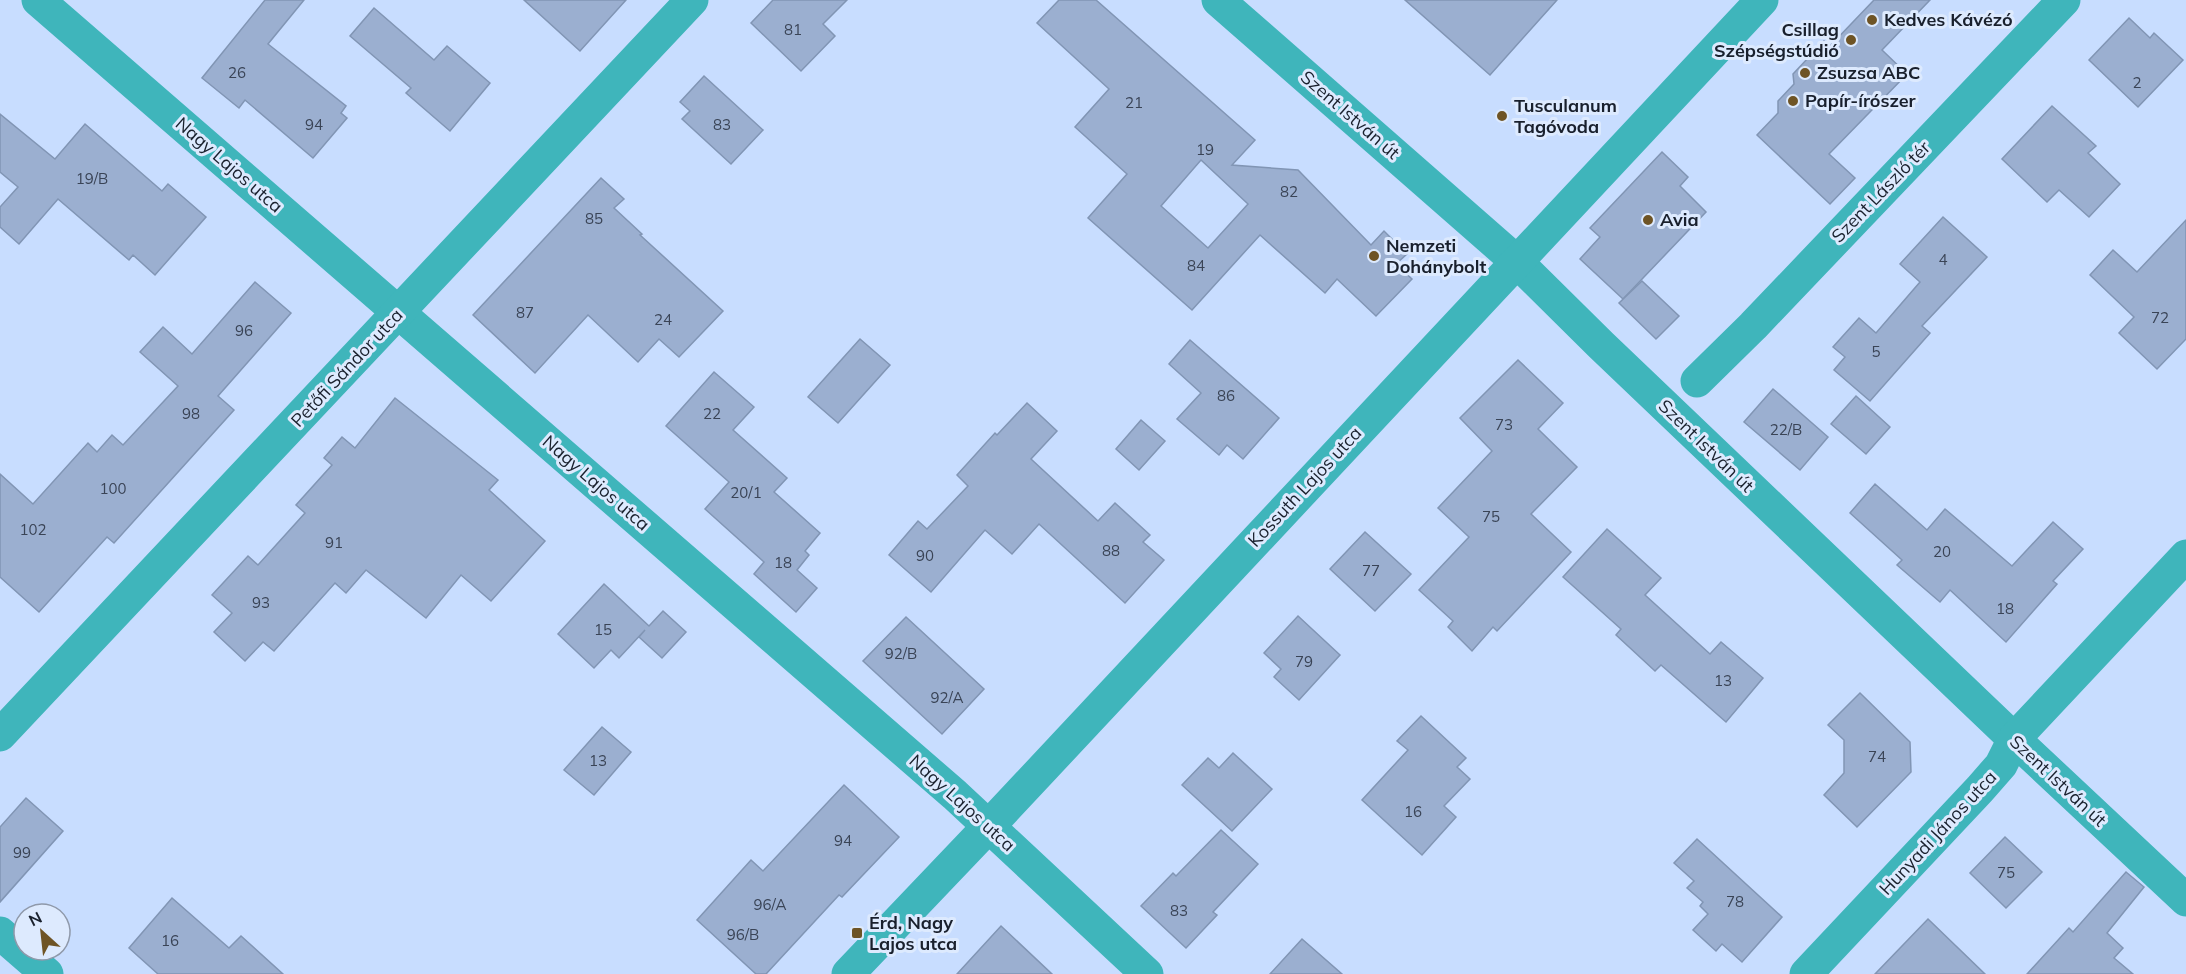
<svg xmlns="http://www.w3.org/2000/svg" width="2186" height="974" font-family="Mulish,sans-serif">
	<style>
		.building { fill: #9bafd0; stroke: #8195b4; stroke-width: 1.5; fill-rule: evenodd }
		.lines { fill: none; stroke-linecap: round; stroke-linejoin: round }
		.minor { stroke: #3fb5bb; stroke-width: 33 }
		.poi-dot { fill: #6e5425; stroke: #ddeafe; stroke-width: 2 }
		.labels { text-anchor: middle; stroke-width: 6; stroke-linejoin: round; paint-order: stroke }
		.number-label { font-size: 15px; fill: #3a4456 }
		.poi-label { font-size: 18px; font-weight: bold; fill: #19202d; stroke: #ddeafe; text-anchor: start }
		.street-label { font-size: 18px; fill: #19202d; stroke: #ddeafe }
	</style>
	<rect width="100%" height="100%" fill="#c8ddff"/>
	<g class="building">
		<polygon points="265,0 304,0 268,44 346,106 341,113 347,118 313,158 245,100 239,108 202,78"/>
		<polygon points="524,0 626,0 580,51"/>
		<polygon points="773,0 847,0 823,24 835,36 801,71 751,23"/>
		<path d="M1059,0H1096L1255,140L1232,165L1298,170L1371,245L1384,231L1407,254L1396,264L1412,279L1376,316L1337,279L1325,293L1260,235L1192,310L1088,218L1127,174L1075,127L1109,89L1037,23ZM1201,160L1248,204L1208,248L1161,206Z"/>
		<polygon points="1405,0 1557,0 1490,75"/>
		<polygon points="1874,0 1930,0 1882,50 1907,74 1829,154 1855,178 1830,204 1757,135 1778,113 1778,101 1794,84 1793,74 1824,41 1830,46"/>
		<polygon points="374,8 434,60 447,46 490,83 450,131 406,93 411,88 350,36"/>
		<polygon points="2129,18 2150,38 2154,33 2183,60 2138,107 2089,60"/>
		<polygon points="704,76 763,130 731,164 682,119 690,111 680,102"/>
		<polygon points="2052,106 2096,146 2088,153 2120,184 2089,217 2059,190 2047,202 2002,159"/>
		<polygon points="0,114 55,159 85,124 162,191 168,184 206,217 155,275 133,255 129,260 58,199 19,244 0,227 0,207 18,187 0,172"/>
		<polygon points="1662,152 1688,177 1680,186 1706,212 1623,299 1580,259 1600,237 1590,228"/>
		<polygon points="601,178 624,199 614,208 642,234 640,235 723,311 679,357 659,339 638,362 588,315 535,373 473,315"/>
		<polygon points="1943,217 1987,257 1922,326 1930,333 1870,401 1834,370 1845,357 1833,347 1859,318 1876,333 1920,282 1900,264"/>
		<polygon points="2186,220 2186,339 2157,369 2119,333 2134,317 2090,275 2113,250 2137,272"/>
		<polygon points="1642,281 1679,316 1656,339 1619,303"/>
		<polygon points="255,282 291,313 218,396 234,410 114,543 107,537 39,612 0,577 0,474 33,504 88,443 97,452 112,435 123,445 178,386 140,352 163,327 192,354"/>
		<polygon points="860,339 890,365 838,423 808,397"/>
		<polygon points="1190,340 1279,418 1243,459 1227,445 1219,455 1177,419 1201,393 1169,364"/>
		<polygon points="1518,360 1563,403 1538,429 1577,467 1531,514 1571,552 1497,631 1493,627 1472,651 1448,627 1453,621 1419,590 1469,537 1438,508 1492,451 1460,418"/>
		<polygon points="714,372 754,407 733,430 787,478 774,492 820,533 805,551 809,555 797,570 817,588 796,612 754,574 764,562 705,509 729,482 666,426"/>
		<polygon points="1773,389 1828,437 1800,470 1744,422"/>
		<polygon points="1856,396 1890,427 1866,454 1831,424"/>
		<polygon points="395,398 498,480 489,490 545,541 491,601 461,575 426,618 366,570 346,593 335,583 274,651 263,642 245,661 214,632 232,613 212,595 248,556 258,565 305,513 296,505 332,465 324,458 342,437 355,448"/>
		<polygon points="1027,403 1057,431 1031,459 1098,521 1115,503 1150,535 1143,542 1164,560 1125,603 1039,524 1012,554 985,530 931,592 889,555 918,521 927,529 968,486 957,475 995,433 997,435"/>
		<polygon points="1141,420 1165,441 1139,470 1116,449"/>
		<polygon points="1875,484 1927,530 1945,509 2012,566 2053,522 2083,549 2053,581 2057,584 2006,642 1950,590 1940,602 1897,565 1902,560 1850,513"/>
		<polygon points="1607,529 1661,578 1645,595 1710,654 1721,642 1763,678 1726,722 1661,665 1655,671 1616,635 1621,629 1563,577"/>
		<polygon points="1365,532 1411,574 1375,611 1330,569"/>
		<polygon points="604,584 649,626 663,611 686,632 662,658 639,637 645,630 619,658 611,650 594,668 558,634"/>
		<polygon points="1298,616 1340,655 1299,700 1274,677 1281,669 1264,653"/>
		<polygon points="906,617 984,689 942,734 863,661"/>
		<polygon points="1860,693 1910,742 1911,772 1857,827 1824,795 1844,773 1844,740 1828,725"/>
		<polygon points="1421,716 1466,758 1457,767 1470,779 1444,806 1456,817 1422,855 1362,800 1408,750 1397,741"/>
		<polygon points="602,727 631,752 594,795 564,770"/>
		<polygon points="1233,753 1272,789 1232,831 1182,785 1208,758 1219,768"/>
		<polygon points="844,785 899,837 842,897 839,895 766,974 756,974 697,920 751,860 763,871"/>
		<polygon points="26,798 63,831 0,902 0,827"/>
		<polygon points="1221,830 1258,864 1213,912 1217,915 1186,948 1141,906 1173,873 1176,876"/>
		<polygon points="2005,837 2042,872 2006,908 1970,873"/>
		<polygon points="1697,839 1782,917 1742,962 1722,944 1716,951 1693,930 1708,914 1700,906 1703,902 1687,888 1694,881 1674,863"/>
		<polygon points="2126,872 2144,887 2107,933 2123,948 2114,958 2133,974 2027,974 2069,928 2073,932"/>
		<polygon points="172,898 229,948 241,936 283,974 158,974 129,948"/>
		<polygon points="1928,919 1985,974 1875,974"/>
		<polygon points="1001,926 1052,974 957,974"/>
		<polygon points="1302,939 1342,974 1270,974"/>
	</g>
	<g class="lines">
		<g class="minor">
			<polyline points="38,0 955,795 1147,974"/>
			<polyline points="1218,0 1516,261 1601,345 2014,739 2186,900"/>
			<polyline points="1697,381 1753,326 2064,0"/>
			<polyline points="0,735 692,0"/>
			<polyline points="0,933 47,974"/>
			<polyline points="848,974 989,826 1762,0"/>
			<polyline points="1806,974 1980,789 2001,765 2014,739 2186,556"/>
		</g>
	</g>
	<g class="poi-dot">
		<circle cx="1872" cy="20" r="6"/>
		<circle cx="1851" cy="40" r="6"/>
		<circle cx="1805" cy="73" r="6"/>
		<circle cx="1793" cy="101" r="6"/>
		<circle cx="1502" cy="116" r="6"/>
		<circle cx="1648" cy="220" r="6"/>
		<circle cx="1374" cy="256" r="6"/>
		<rect x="851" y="927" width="12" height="12" rx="3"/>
	</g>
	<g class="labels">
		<g class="number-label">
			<text x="793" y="35">81</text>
			<text x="237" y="78">26</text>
			<text x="2137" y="88">2</text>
			<text x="1134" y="108">21</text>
			<text x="314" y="130">94</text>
			<text x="722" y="130">83</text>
			<text x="1205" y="155">19</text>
			<text x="92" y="184">19/B</text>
			<text x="1289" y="197">82</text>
			<text x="594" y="224">85</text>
			<text x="1943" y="265">4</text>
			<text x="1196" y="271">84</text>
			<text x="525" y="318">87</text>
			<text x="2160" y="323">72</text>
			<text x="663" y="325">24</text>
			<text x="244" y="336">96</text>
			<text x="1876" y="357">5</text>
			<text x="1226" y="401">86</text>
			<text x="191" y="419">98</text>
			<text x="712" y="419">22</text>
			<text x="1504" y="430">73</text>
			<text x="1786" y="435">22/B</text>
			<text x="113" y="494">100</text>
			<text x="746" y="498">20/1</text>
			<text x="1491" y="522">75</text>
			<text x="33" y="535">102</text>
			<text x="334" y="548">91</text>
			<text x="1111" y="556">88</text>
			<text x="1942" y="557">20</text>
			<text x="925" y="561">90</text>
			<text x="783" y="568">18</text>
			<text x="1371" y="576">77</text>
			<text x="261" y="608">93</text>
			<text x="2005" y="614">18</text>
			<text x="603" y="635">15</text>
			<text x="901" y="659">92/B</text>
			<text x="1304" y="667">79</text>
			<text x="1723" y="686">13</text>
			<text x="947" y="703">92/A</text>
			<text x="1877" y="762">74</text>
			<text x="598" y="766">13</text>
			<text x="1413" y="817">16</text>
			<text x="843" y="846">94</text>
			<text x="22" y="858">99</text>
			<text x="2006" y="878">75</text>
			<text x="1735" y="907">78</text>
			<text x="770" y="910">96/A</text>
			<text x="1179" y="916">83</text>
			<text x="743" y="940">96/B</text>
			<text x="170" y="946">16</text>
		</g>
		<g class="poi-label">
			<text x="1884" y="26">Kedves Kávézó</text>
			<text x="1839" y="36" text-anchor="end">Csillag<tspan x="1839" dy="21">Szépségstúdió</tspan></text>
			<text x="1817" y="79">Zsuzsa ABC</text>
			<text x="1805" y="107">Papír-írószer</text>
			<text x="1514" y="112">Tusculanum<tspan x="1514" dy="21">Tagóvoda</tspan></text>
			<text x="1660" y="226">Avia</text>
			<text x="1386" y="252">Nemzeti<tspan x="1386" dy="21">Dohánybolt</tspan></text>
			<text x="869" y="929">Érd, Nagy<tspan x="869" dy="21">Lajos utca</tspan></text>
		</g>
		<g class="street-label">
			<text transform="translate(1350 115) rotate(41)" y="6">Szent István út</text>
			<text transform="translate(229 165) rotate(41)" y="6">Nagy Lajos utca</text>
			<text transform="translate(1881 192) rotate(-46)" y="6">Szent László tér</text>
			<text transform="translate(347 368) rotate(-47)" y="6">Petőfi Sándor utca</text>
			<text transform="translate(1706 446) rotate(44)" y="6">Szent István út</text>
			<text transform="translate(596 483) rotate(41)" y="6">Nagy Lajos utca</text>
			<text transform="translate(1305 487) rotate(-47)" y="6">Kossuth Lajos utca</text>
			<text transform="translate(2058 781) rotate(43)" y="6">Szent István út</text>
			<text transform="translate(962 803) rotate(42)" y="6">Nagy Lajos utca</text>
			<text transform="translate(1938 833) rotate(-47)" y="6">Hunyadi János utca</text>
		</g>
	</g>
	<g transform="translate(42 932) rotate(333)"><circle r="28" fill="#ddeafe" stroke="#8f99aa" stroke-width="1.5"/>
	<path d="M0-4.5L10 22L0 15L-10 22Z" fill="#6e5425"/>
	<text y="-9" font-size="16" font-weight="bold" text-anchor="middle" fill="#19202d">N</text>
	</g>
</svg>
